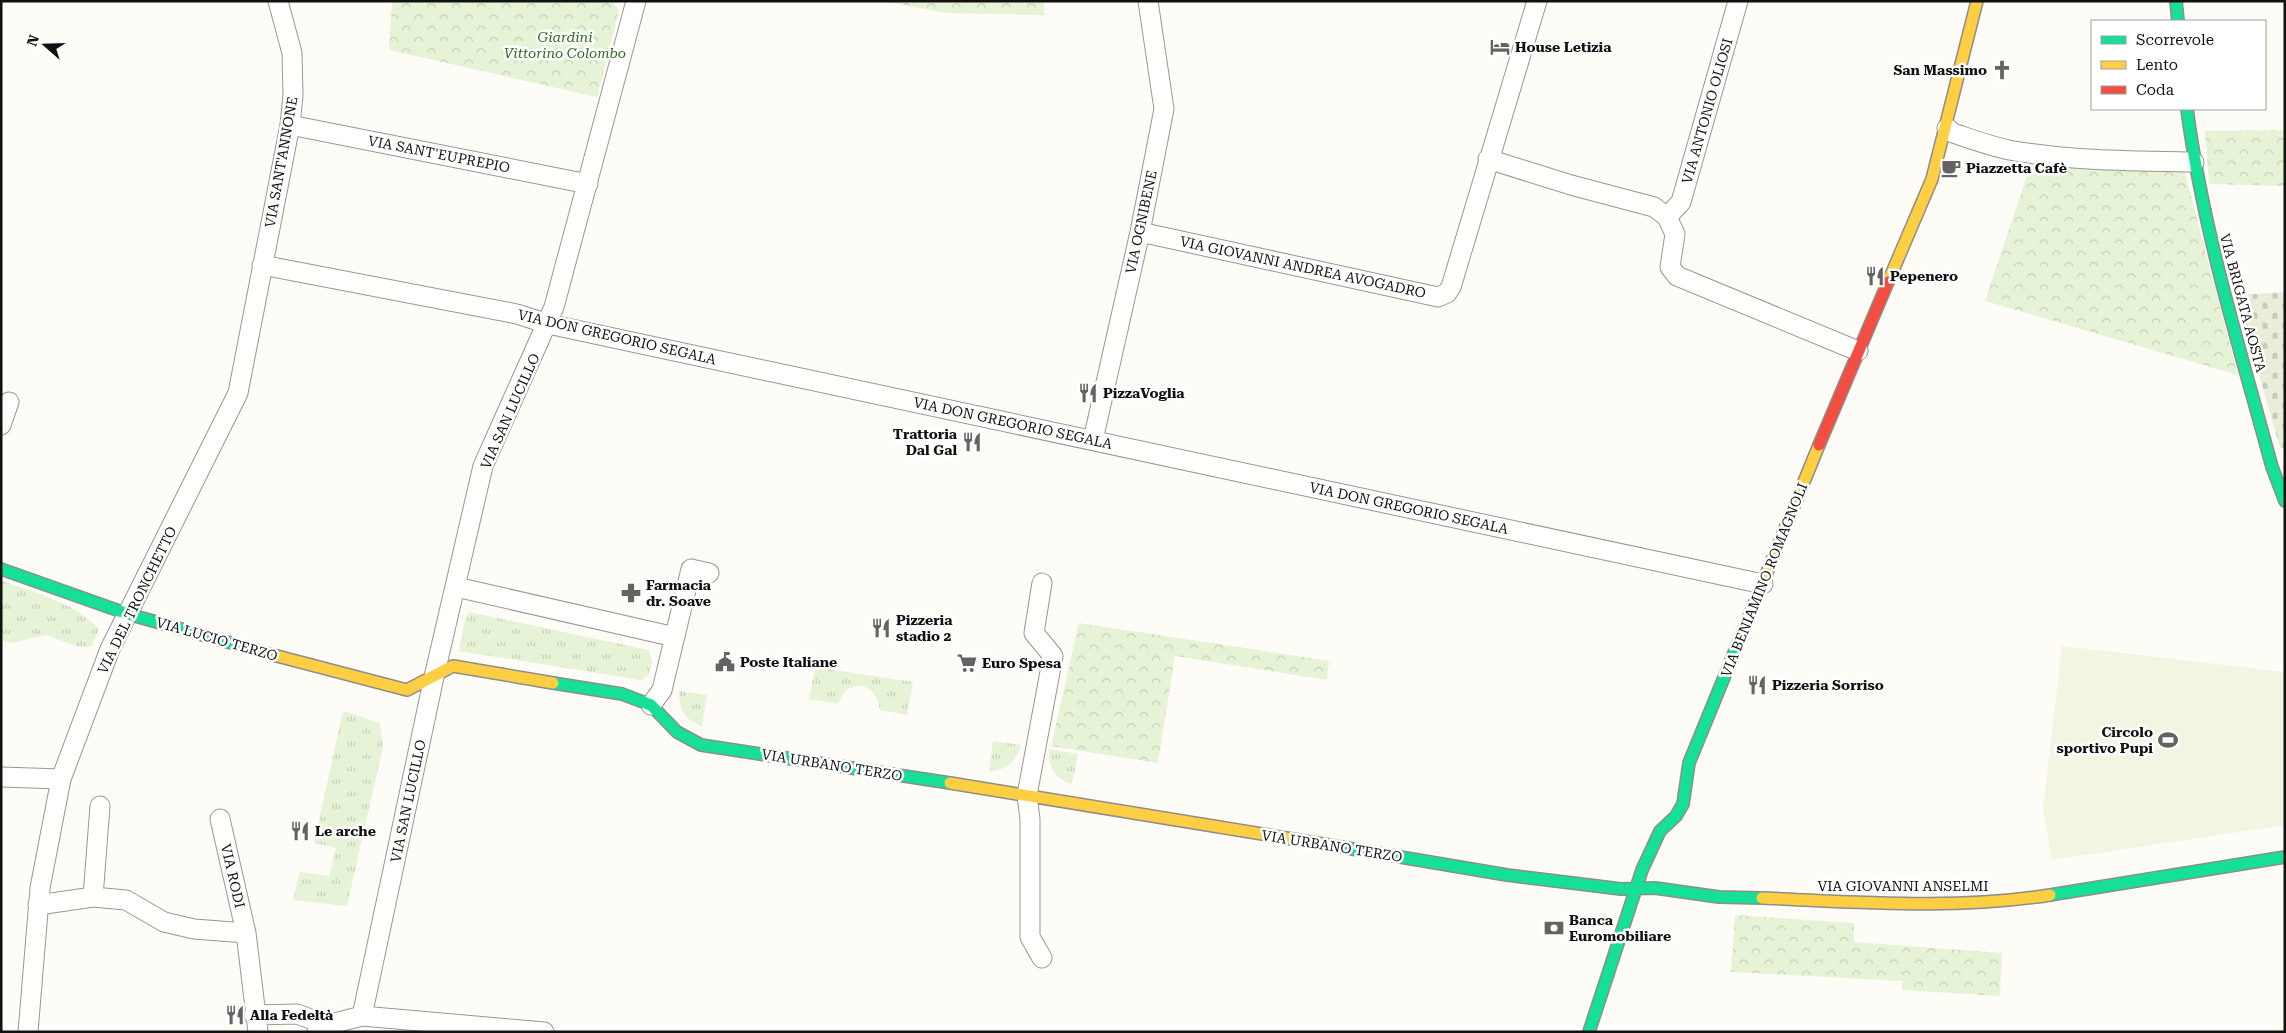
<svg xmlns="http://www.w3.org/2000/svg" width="2286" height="1033" viewBox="0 0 2286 1033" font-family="'Roboto Serif',serif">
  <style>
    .grass { fill: url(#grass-tufts) }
    .cemetery { fill: url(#cemetery-stones) }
    .park { fill: url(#park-crowns) }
    .pitch { fill: #f0f6e1 }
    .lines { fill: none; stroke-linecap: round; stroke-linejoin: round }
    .street-casing { stroke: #979795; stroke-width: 21 }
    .fast-casing { stroke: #8e8d8b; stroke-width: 14 }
    .slow-casing { stroke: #8e8d8b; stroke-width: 14 }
    .jam-casing { stroke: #8e8d8b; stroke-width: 14 }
    .street { stroke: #fffffe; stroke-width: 19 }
    .fast { stroke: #16e098; stroke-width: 11 }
    .slow { stroke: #ffcf43; stroke-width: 11 }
    .jam { stroke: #f24e42; stroke-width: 11 }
    .labels { text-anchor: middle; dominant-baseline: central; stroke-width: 5; stroke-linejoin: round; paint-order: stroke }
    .park-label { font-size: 14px; font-style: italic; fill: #2f6b1f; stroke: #fff }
    .poi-label { font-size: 14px; font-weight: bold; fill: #111; stroke: #fff; text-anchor: start }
    .street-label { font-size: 14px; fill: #111; stroke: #fff }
  </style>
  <defs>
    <pattern id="grass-tufts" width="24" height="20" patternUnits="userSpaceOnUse" patternTransform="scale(1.25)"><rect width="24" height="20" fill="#e7f3d7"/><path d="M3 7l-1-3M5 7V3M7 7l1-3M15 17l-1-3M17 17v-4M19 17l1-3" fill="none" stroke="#c5cfb8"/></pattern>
    <pattern id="cemetery-stones" width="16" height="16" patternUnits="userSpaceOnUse" patternTransform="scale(1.25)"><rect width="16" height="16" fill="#e9eedb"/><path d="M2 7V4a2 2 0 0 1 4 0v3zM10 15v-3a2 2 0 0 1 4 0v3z" fill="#c7cbbb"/></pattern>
    <pattern id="park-crowns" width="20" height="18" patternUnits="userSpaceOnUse" patternTransform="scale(1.25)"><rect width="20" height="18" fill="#e7f3d7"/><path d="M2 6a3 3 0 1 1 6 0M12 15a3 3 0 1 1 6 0" fill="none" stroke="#c5cfb8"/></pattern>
  </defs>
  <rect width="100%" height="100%" fill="#fdfcf7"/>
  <path class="grass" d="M1,581C35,592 75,603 99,629L91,647L76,646L46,635L11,643L1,640Z
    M469,612L649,650L652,663L648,676L641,680L459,651L465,619Z
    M815,667L913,682L907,715L880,710C876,681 848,676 838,704L809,699Z
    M679,691L707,695L702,726C684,720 679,709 679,691Z
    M343,711L380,723L383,747L347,906L293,900L300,872L329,876L336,848L314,843Z
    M993,741L1021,745C1017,761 1006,771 989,771Z
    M1049,749L1078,754L1072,784C1055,779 1048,767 1049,749Z"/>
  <path class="cemetery" d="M2285,292V448H2280L2236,295Z"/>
  <path class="park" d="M392,1H612L619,11L597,97L389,50Z
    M881,1H1044V15L947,13Z
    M2285,130V186L2209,184L2205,131Z
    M2032,161L2184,169L2238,375L1985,301Z
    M1079,623L1329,661L1327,680L1175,656L1158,763L1051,746Z
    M1735,915L1854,923V942L2002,953L2000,996L1902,990V981L1731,972Z"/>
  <path class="pitch" d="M2062,646L2285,672V825L2052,860L2043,809Z"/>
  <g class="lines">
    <defs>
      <path id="street" d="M290,125L588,184
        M1947,128L1953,133C1971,139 1990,146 2009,150C2069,161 2132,161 2194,162
        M1488,159L1571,185L1654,207L1667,217L1675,234L1670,267L1677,276L1858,351
        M1667,217L1681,202L1738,1
        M1140,232L1438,297L1447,293L1451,287L1537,1
        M262,265L517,314L548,324L1763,584
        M1,425L9,402
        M1093,440L1140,232L1164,109L1148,1
        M456,587L675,637
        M651,705L662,690L691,569L709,573
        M1,777L61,779
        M220,819L246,933L258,1032
        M93,897L100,806
        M38,905L93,897L126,900L164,922L194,929L246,933
        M1042,958L1030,937V819L1027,795L1053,656L1034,633L1042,583
        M254,1015L297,1014L327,1025
        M362,1016L434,677L483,466L554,307L636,1
        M28,1032L40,888L61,779L110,649L238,393L290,125L293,95L292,53L278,1
        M317,1032L327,1025L362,1016L544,1032"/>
      <path id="fast" d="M2176,1L2178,21
        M2187,109C2203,231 2240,349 2272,467L2285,501
        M1,569L128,614L277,656
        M553,683L622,694L651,705L677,732L701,745L950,783
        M1323,844L1507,875L1621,889L1655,888L1719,897L1762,898
        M2050,895L2285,857
        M1589,1032L1642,870L1660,831L1676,816L1683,804L1689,763L1741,636"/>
      <path id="slow" d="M1888,282L1932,179L1977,1
        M1741,636L1819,445
        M277,656L407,690L453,666L553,683
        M950,783L1323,844
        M1762,898C1858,902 1955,910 2050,895"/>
      <path id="jam" d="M1819,445L1888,282"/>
    </defs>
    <use href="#street" class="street-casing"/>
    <use href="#fast" class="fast-casing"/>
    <use href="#slow" class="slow-casing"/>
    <use href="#jam" class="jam-casing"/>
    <use href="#street" class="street"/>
    <use href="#fast" class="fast"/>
    <use href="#slow" class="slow"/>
    <use href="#jam" class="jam"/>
  </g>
  <defs>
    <symbol id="hotel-bare" viewBox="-9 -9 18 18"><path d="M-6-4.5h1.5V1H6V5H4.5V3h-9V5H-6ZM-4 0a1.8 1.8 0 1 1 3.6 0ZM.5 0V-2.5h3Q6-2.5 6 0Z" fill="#646362" stroke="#fff" stroke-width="2.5" paint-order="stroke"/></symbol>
    <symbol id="church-bare" viewBox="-9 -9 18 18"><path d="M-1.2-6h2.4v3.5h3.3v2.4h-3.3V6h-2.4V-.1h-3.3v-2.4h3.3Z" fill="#646362" stroke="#fff" stroke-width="2.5" paint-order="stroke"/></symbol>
    <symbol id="cafe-bare" viewBox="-9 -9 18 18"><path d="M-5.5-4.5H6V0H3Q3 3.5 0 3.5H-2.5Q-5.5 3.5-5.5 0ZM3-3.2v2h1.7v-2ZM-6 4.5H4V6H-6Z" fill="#646362" stroke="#fff" stroke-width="2.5" paint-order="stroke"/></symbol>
    <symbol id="restaurant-bare" viewBox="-9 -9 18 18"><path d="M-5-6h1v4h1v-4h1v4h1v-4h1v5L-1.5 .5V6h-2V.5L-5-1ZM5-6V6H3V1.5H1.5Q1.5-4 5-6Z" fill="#646362" stroke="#fff" stroke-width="2.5" paint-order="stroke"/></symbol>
    <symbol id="pharmacy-bare" viewBox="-9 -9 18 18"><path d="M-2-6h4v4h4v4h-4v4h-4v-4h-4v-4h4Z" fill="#646362" stroke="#fff" stroke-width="2.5" paint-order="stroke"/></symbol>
    <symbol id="civic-bare" viewBox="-9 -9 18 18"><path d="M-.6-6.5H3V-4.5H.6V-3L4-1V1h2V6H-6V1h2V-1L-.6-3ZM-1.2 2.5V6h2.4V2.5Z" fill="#646362" stroke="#fff" stroke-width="2.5" paint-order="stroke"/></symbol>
    <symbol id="supermarket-bare" viewBox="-9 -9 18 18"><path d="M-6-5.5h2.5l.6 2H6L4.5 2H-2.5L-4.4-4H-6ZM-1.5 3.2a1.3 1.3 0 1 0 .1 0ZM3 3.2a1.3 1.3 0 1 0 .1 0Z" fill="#646362" stroke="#fff" stroke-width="2.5" paint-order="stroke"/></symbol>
    <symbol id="stadium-bare" viewBox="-9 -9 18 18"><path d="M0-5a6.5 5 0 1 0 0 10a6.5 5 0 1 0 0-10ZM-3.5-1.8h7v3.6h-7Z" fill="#646362" stroke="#fff" stroke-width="2.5" paint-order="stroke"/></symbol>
    <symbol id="bank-bare" viewBox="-9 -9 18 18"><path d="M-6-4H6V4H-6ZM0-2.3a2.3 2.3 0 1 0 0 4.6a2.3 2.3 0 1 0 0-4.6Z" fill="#646362" stroke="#fff" stroke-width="2.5" paint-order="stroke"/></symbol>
  </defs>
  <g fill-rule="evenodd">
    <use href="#hotel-bare" x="1486" y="33" width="28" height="28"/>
    <use href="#church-bare" x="1988" y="56" width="28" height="28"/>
    <use href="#cafe-bare" x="1937" y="154" width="28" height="28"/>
    <use href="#restaurant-bare" x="1861" y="262" width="28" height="28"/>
    <use href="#restaurant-bare" x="1074" y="379" width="28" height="28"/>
    <use href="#restaurant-bare" x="958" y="428" width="28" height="28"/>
    <use href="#pharmacy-bare" x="617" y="579" width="28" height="28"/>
    <use href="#restaurant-bare" x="867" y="614" width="28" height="28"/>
    <use href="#civic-bare" x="711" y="648" width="28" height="28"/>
    <use href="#supermarket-bare" x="953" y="649" width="28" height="28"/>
    <use href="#restaurant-bare" x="1743" y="671" width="28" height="28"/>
    <use href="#stadium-bare" x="2154" y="726" width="28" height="28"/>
    <use href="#restaurant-bare" x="286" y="817" width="28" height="28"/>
    <use href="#bank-bare" x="1540" y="914" width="28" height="28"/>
    <use href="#restaurant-bare" x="221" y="1001" width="28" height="28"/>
  </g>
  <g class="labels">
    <g class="park-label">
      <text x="565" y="37">Giardini<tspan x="565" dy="16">Vittorino Colombo</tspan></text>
    </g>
    <g class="poi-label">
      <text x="1515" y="47">House Letizia</text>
      <text x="1987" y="70" text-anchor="end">San Massimo</text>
      <text x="1966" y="168">Piazzetta Cafè</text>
      <text x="1890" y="276">Pepenero</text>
      <text x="1103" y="393">PizzaVoglia</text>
      <text x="957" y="434" text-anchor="end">Trattoria<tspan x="957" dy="16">Dal Gal</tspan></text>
      <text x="646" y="585">Farmacia<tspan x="646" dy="16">dr. Soave</tspan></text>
      <text x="896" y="620">Pizzeria<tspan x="896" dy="16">stadio 2</tspan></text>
      <text x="740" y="662">Poste Italiane</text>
      <text x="982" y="663">Euro Spesa</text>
      <text x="1772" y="685">Pizzeria Sorriso</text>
      <text x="2153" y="732" text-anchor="end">Circolo<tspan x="2153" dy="16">sportivo Pupi</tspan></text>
      <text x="315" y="831">Le arche</text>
      <text x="1569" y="920">Banca<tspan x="1569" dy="16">Euromobiliare</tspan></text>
      <text x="250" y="1015">Alla Fedeltà</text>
    </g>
    <g class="street-label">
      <text transform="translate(1707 111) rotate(-74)">VIA ANTONIO OLIOSI</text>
      <text transform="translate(439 154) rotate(11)">VIA SANT'EUPREPIO</text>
      <text transform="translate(281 162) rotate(-80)">VIA SANT'ANNONE</text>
      <text transform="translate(1141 222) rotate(-78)">VIA OGNIBENE</text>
      <text transform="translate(1303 267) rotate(12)">VIA GIOVANNI ANDREA AVOGADRO</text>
      <text transform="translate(2243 303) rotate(75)">VIA BRIGATA AOSTA</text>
      <text transform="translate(617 337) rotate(13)">VIA DON GREGORIO SEGALA</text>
      <text transform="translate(510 411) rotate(-66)">VIA SAN LUCILLO</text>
      <text transform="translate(1013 423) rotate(12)">VIA DON GREGORIO SEGALA</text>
      <text transform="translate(1409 508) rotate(12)">VIA DON GREGORIO SEGALA</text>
      <text transform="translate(1764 580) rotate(-68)">VIA BENIAMINO ROMAGNOLI</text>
      <text transform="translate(137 600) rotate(-64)">VIA DEL TRONCHETTO</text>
      <text transform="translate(217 639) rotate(16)">VIA LUCIO TERZO</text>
      <text transform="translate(832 765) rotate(9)">VIA URBANO TERZO</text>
      <text transform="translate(408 801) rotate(-78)">VIA SAN LUCILLO</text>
      <text transform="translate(1332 846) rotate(9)">VIA URBANO TERZO</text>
      <text transform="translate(233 876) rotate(77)">VIA RODI</text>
      <text x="1903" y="886">VIA GIOVANNI ANSELMI</text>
    </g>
  </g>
  <rect width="2286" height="1033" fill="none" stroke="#111111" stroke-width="5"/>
  <rect x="2091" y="20" width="175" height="90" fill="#ffffff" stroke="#a0a0a0"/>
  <rect x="2101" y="36" width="25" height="8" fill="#16e098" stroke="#a0a0a0"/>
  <text x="2136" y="45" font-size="15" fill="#111111">Scorrevole</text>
  <rect x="2101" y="61" width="25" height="8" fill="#ffcf43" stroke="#a0a0a0"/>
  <text x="2136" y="70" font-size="15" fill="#111111">Lento</text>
  <rect x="2101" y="86" width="25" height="8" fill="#f24e42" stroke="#a0a0a0"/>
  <text x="2136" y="95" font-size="15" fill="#111111">Coda</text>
  <g transform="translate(45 45) rotate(290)" stroke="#ffffff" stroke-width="4" paint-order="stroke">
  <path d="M0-4L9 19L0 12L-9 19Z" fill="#111111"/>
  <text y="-8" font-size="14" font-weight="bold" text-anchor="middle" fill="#111111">N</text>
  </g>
</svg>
